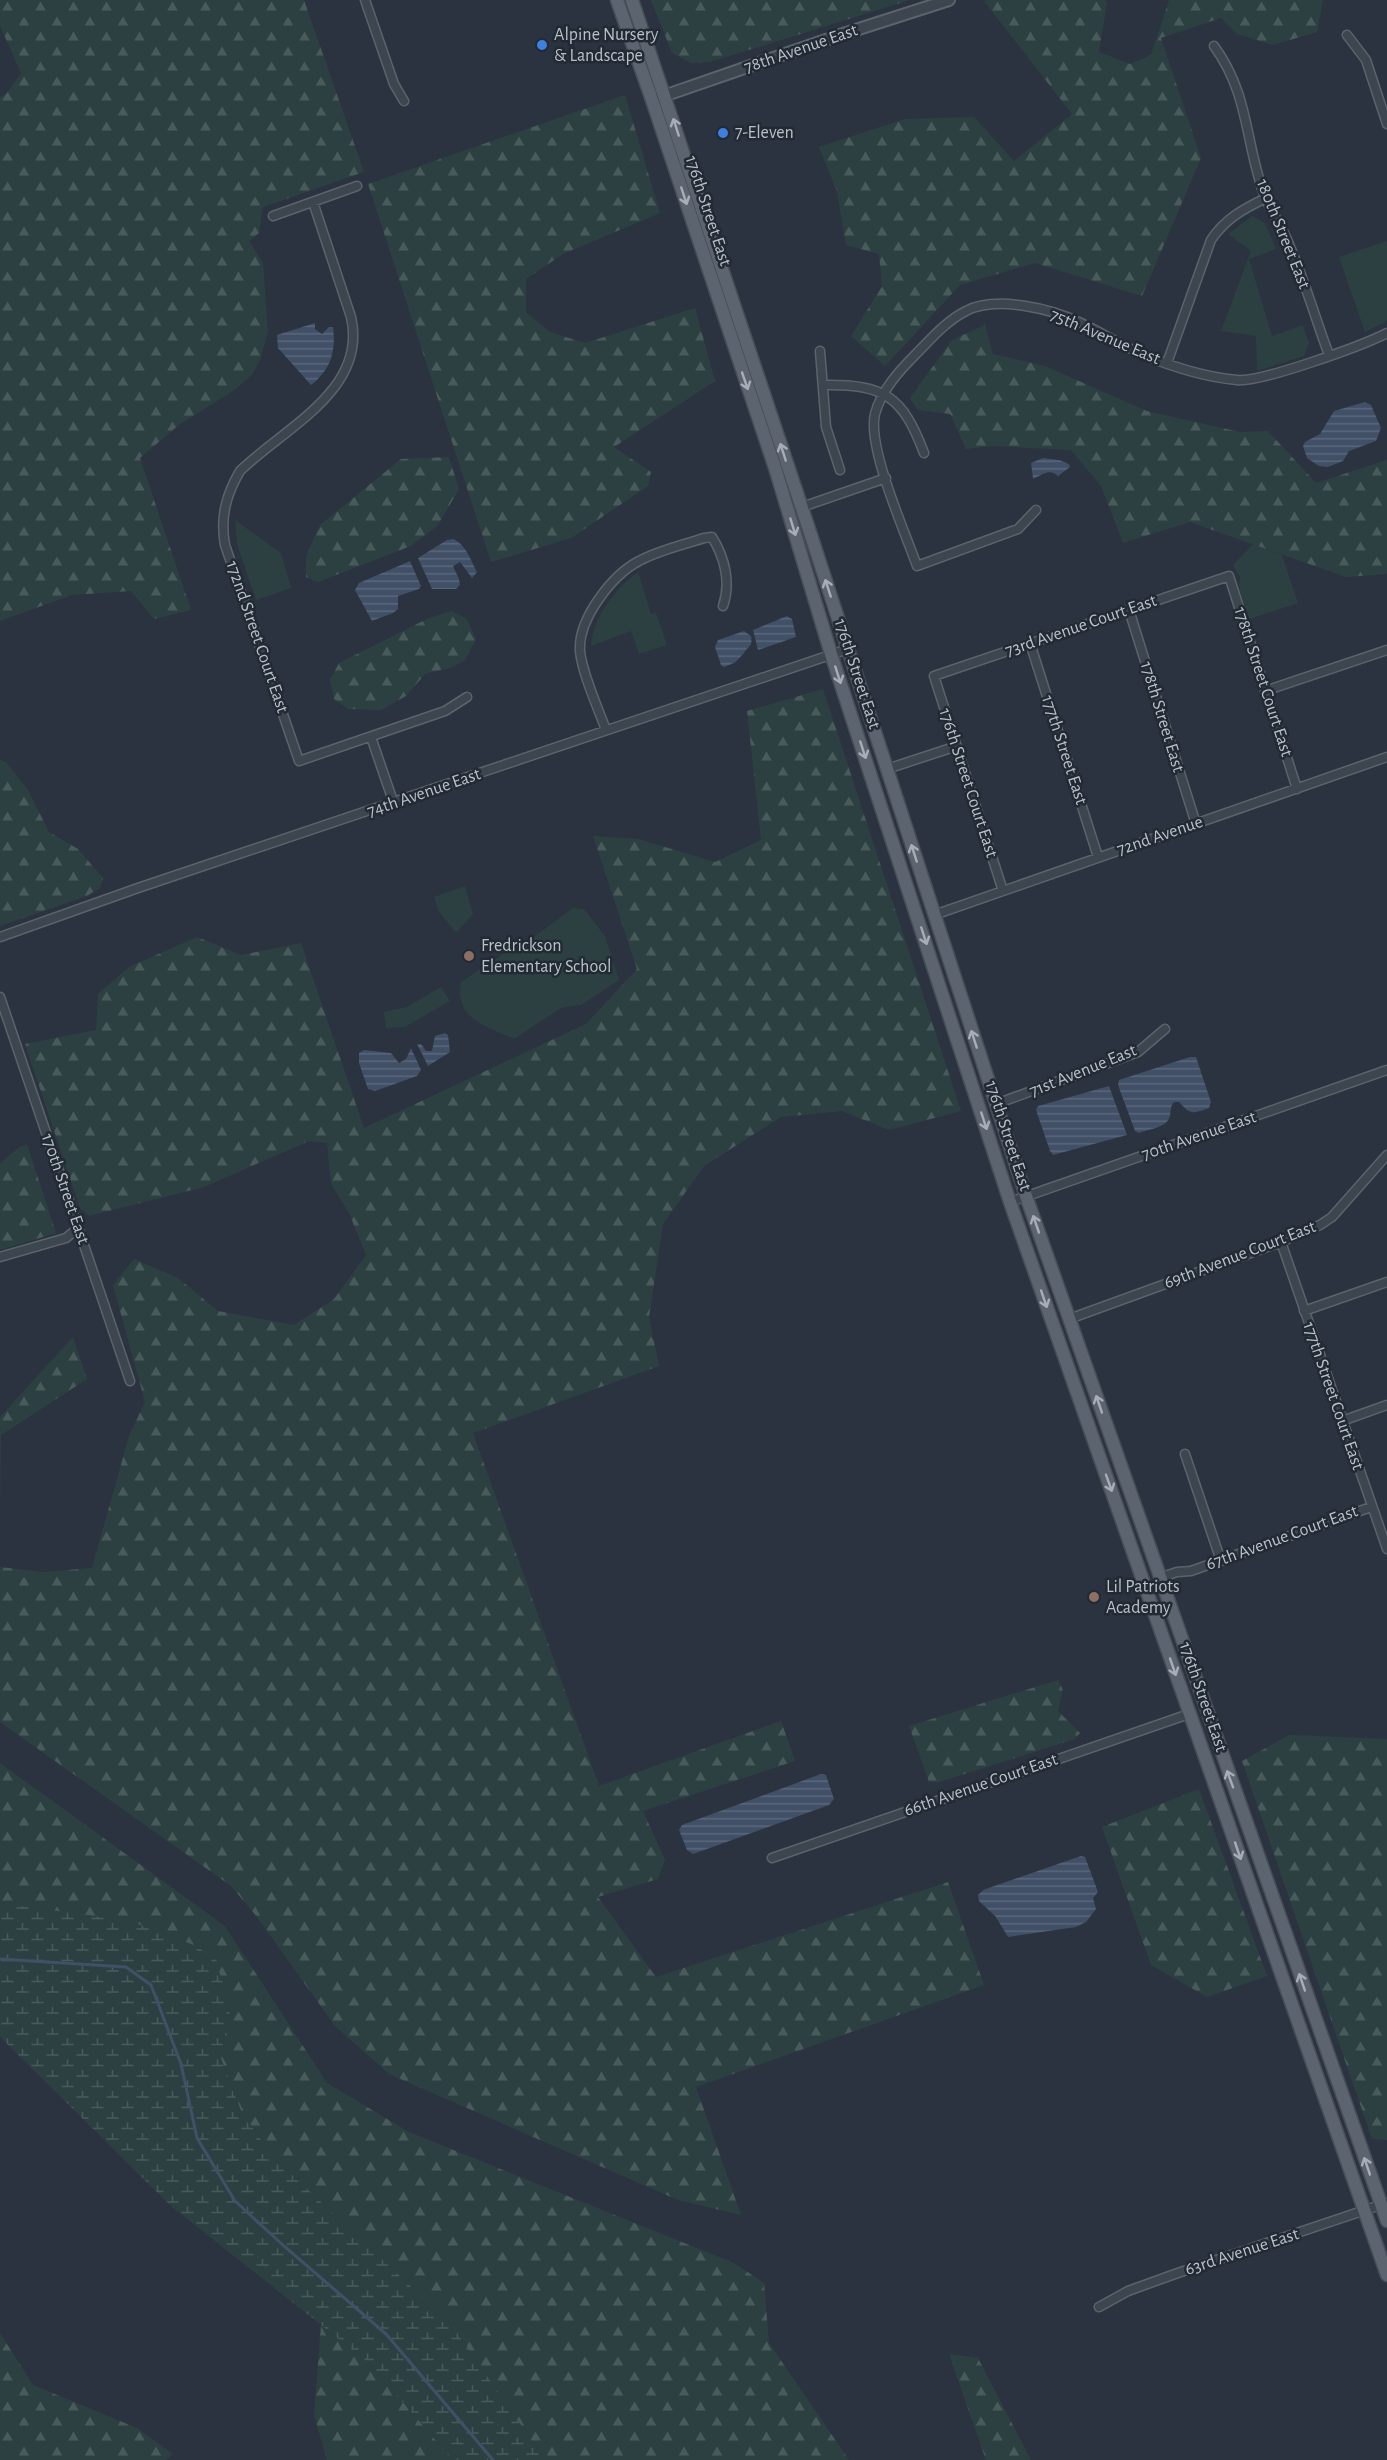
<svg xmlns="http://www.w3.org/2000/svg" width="1387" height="2460" viewBox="0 0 1387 2460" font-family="'Alegreya Sans',sans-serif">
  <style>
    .green { fill: #2d4041 }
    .forest { fill: url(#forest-firs) }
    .wetland { fill: url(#wetland-marsh) }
    .water { fill: url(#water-rules) }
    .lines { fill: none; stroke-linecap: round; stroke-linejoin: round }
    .stream { stroke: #415066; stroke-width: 3 }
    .minor-casing { stroke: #5b636c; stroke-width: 11 }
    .tertiary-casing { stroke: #5b636c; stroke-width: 14 }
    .primary-casing { stroke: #474e58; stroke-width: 15 }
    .minor { stroke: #3d454f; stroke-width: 8 }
    .tertiary { stroke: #3d454f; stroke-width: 10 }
    .primary { stroke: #5c646f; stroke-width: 12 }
    .oneway { stroke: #a7aeb7 }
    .shop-dot { fill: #3f7fe0; stroke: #222a34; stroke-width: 2 }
    .education-dot { fill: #8d6e63; stroke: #222a34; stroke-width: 2 }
    .labels { text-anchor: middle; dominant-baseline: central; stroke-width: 5; stroke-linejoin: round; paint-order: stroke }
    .poi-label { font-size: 18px; fill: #bac0c9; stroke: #222a34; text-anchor: start }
    .street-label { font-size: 18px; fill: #bac0c9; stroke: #222a34 }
  </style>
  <defs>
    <pattern id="forest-firs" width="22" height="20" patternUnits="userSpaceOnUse" patternTransform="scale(1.5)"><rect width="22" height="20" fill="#2d4041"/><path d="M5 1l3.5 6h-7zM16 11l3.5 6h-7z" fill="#495a5b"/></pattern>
    <pattern id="wetland-marsh" width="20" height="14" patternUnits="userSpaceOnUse" patternTransform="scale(1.5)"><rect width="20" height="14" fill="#2d4041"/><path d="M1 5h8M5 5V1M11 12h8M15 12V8" fill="none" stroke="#495a5b"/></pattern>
    <pattern id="water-rules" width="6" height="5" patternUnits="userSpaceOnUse" patternTransform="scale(1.5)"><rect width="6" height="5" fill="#415066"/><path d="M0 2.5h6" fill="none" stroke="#5a677b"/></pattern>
  </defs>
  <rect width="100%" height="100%" fill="#2a333f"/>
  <path class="green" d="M1252,216L1265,223L1276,249L1249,259L1272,336L1303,325L1309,344L1304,356L1257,371L1256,336L1221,331L1251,251L1228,234Z
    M1387,241V321L1365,332L1339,257Z
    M235,520L281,553L291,588L256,600L237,544Z
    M1253,544L1282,555L1298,603L1249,619L1239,588L1240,577L1233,565Z
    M638,572L651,614L656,613L667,645L639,654L631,631L591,646C593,616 615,589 638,572Z
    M465,886L473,914L456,933L438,910L434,897Z
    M573,908L584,909L605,936L619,980L581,1005L561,1008L514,1039C487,1026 454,1020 461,982L508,951L511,953L515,951Z
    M441,987L450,1001L405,1027L386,1028L384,1012L407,1007Z"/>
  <path class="forest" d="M0,0H304L364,172L263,207L259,233L249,241L263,263L268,332L260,360L252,375L233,391L180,424L140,458L191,610L154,619L131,591L72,595L0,621V97L6,94L21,73L0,26Z
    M651,0H910L710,62L691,63L672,53Z
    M988,0H1104L1107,2L1099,52L1130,64L1151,55L1169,0H1323L1317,32L1273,45L1237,34L1221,18L1161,38L1201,158L1142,296L1035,263L960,285L885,366L851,336L882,286L879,254L846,245L837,191L819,147L905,119L974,117L1014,161L1072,114L984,1Z
    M625,95L660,213L563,254L526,279V312L550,332L585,343L695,308L715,381L614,447L651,472L648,486L571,538L491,562L368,184Z
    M985,325L993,354L1045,366L1147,411L1240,432L1268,431L1316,483L1387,460V574L1346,577L1190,522L1123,543L1101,486L1071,450L993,446L966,449L950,414L918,410L910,398L952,340Z
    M449,457L459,489L438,525L411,546L318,582L306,577V556L320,525L401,459Z
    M451,611L466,618L476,639L465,660L453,667L425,674L406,696L381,710L348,709L334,699L330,680L339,663L427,619Z
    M823,689L961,1111L889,1130L842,1111L781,1117L704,1166L663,1224L649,1317L659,1366L473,1433L599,1786L781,1721L795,1761L643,1811L665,1860L658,1879L598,1897L656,1977L948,1882L984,1985L696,2087L741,2215L678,2200L389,2074L335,2026L257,1917L231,1886L0,1722V1567L43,1572L92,1568L129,1436L145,1402L113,1285L134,1259L178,1278L218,1311L294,1325L334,1299L366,1255L349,1213L331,1184L327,1143L309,1141L204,1187L89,1216L80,1208L25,1044L96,1030L98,994L129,967L197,937L241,955L301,943L364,1128L586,1024L637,969L593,836L638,839L715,862L761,840L747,711Z
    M0,760L6,762L28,790L49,832L78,849L103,878L100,888L87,896L0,926Z
    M27,1144L56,1233L0,1250V1163L18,1148Z
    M73,1337L87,1379L1,1435L0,1507V1417Z
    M1058,1680L1063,1690L1058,1711L1080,1733L1075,1739L939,1782H929L909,1726Z
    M1289,1735L1387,1739V2140L1372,2139L1242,1761Z
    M0,1763L225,1926L327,2083L409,2132L734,2263L764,2283L769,2343L849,2460H545L451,2324L273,2157L241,2111L220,2056L230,2012L54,1912L0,1903Z
    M1199,1789L1267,1976L1207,1997L1151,1965L1102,1827Z
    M321,2325L369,2363L453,2460H327L314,2415Z
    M0,2333L33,2385L137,2428L173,2454L166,2460H0Z
    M949,2354L978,2358L1031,2460H986Z"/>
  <path class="wetland" d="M0,1903L130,1921L194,1945L216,1959L230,2012L220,2056L241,2111L273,2157L451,2324L545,2460H453L369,2363L171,2206L0,2037Z"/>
  <path class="water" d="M315,323V329L322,334L329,327H333C336,352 331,369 311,385L278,348L277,335Z
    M1365,402L1371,405L1381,428L1376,441L1349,451L1343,461L1328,467L1319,466L1307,458L1303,446L1305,442L1320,434L1334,411Z
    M1043,458L1059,460L1069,464L1070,467L1058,476C1048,468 1043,475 1033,479L1031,463Z
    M453,539C466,544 471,561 477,572L472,578L460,562L453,566L459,579L460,585L456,589H432L418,558L447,540Z
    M410,561L421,586L419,589L398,596V609L393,613L372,621L355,590L359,583Z
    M787,616L792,619L796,637L758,650L753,630Z
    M744,631L751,636C753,647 749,645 744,653C735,663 737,662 724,667L721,665L715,647L718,640Z
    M445,1033L448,1035L450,1052L428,1066L417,1044H421L426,1051H432L435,1036Z
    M411,1048L421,1070L417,1076L375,1091L368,1089L359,1063V1053L364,1050L391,1053L399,1063L406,1059Z
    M1190,1057H1196L1211,1102L1209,1108C1192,1114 1191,1115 1179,1102H1174C1170,1107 1171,1110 1170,1116C1167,1128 1149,1129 1139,1133L1135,1131L1118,1085L1119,1080Z
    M1109,1086L1127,1135L1053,1155L1050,1151L1036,1110L1038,1106Z
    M821,1774L826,1775L834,1799L829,1805L693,1854L687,1850L679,1830L682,1825Z
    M1081,1856L1085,1857L1098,1892L1093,1898L1096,1909L1086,1922L1076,1927L1008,1937L996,1917L979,1901L978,1895L983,1890Z"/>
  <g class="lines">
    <path class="stream" d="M0,1959L126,1967L151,1985L181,2064L197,2138L235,2201L284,2246L386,2334L493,2460"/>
    <defs>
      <path id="minor" d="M365,0L394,84L404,101
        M1347,35L1366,60L1387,124
        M1214,46C1250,95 1245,145 1265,197C1272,213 1282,227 1288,242C1304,278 1315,318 1329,355
        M313,202L351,317C368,390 284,428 240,471C226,495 220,517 225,545L299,761L445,711L467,697
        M273,216L357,186
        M820,351L826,427L840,470
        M1167,363L1211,240C1225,219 1243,209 1266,198
        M824,385C885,384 903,397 924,453
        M802,507L886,478
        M1036,510L1018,529L917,566C905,532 867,447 875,414C881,391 899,371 915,355C931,339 946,321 966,311C996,295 1052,309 1081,323C1100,332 1118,343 1137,352C1167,365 1204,377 1237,380C1260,383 1364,345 1387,333
        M1129,610L1196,824
        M1030,643L1098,857
        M1265,691L1387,650
        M606,730C598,708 582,673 580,651C578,619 612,575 639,561C659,550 683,545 704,538L712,537C725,558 731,583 723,606
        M371,737L394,804
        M887,769L957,746
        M1003,891L934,676L1229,576L1297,789
        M934,915L1387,757
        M0,937L138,888L848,649
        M0,997L130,1381
        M996,1104L1138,1052L1165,1029
        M1010,1202L1387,1070
        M1281,1242L1387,1549
        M0,1257L66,1238L78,1228
        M1304,1311L1387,1282
        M1069,1319L1281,1242L1320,1225L1332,1217L1387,1155
        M1342,1421L1387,1405
        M1185,1454L1221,1561
        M1159,1578L1177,1572L1191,1571L1371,1507
        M772,1858L1189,1714
        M1099,2307L1128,2291L1175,2274L1386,2203"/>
      <path id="tertiary" d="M652,100L840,35L949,0"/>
      <path id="primary" d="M617,0L652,100L776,471L831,654L1010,1202L1387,2275
        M632,0L806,520L1026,1196L1387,2221"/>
    </defs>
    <use href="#minor" class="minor-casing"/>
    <use href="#tertiary" class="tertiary-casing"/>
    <use href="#primary" class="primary-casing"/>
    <use href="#minor" class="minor"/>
    <use href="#tertiary" class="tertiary"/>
    <use href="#primary" class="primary"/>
  </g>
  <defs><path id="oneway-shaft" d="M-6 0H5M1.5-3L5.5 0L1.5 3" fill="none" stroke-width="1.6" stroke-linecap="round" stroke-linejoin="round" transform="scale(1.5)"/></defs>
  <g class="oneway">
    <use href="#oneway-shaft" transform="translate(676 127) rotate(-108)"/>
    <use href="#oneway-shaft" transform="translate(684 196) rotate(72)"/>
    <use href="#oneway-shaft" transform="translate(745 381) rotate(71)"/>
    <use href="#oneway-shaft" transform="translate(783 452) rotate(-108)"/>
    <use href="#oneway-shaft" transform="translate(793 527) rotate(73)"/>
    <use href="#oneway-shaft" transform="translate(828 588) rotate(-108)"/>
    <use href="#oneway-shaft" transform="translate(838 675) rotate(72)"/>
    <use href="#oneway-shaft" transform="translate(863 750) rotate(72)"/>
    <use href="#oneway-shaft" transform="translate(914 853) rotate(-108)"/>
    <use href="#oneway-shaft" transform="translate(924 936) rotate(72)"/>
    <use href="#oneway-shaft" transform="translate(974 1039) rotate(-108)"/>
    <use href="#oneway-shaft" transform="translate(984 1121) rotate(72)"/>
    <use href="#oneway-shaft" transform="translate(1036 1224) rotate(-109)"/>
    <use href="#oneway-shaft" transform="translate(1044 1299) rotate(71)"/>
    <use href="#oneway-shaft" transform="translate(1099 1404) rotate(-109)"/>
    <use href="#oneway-shaft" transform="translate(1109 1483) rotate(70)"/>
    <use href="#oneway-shaft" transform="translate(1173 1667) rotate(71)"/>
    <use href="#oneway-shaft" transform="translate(1230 1779) rotate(-110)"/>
    <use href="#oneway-shaft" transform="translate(1238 1851) rotate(71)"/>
    <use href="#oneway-shaft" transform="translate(1302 1982) rotate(-109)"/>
    <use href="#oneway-shaft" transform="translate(1367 2166) rotate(-109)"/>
  </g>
  <g class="shop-dot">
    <circle cx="542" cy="45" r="6"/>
    <circle cx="723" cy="133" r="6"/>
  </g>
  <g class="education-dot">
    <circle cx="469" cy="956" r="6"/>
    <circle cx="1094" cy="1597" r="6"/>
  </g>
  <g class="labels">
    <g class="poi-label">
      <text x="554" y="35">Alpine Nursery<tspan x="554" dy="21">&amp; Landscape</tspan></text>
      <text x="735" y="133">7-Eleven</text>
      <text x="481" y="946">Fredrickson<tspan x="481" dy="21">Elementary School</tspan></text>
      <text x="1106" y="1587">Lil Patriots<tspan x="1106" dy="21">Academy</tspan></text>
    </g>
    <g class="street-label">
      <text transform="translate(801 49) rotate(-19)">78th Avenue East</text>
      <text transform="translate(708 211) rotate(72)">176th Street East</text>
      <text transform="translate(1283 234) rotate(68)">180th Street East</text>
      <text transform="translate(1105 337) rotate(23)">75th Avenue East</text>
      <text transform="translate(1081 626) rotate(-19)">73rd Avenue Court East</text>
      <text transform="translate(257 637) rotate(71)">172nd Street Court East</text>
      <text transform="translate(857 674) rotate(72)">176th Street East</text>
      <text transform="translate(1263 682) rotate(72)">178th Street Court East</text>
      <text transform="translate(1162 717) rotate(73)">178th Street East</text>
      <text transform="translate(1064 750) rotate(72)">177th Street East</text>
      <text transform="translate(968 783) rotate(72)">176th Street Court East</text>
      <text transform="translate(424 793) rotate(-19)">74th Avenue East</text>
      <text transform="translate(1160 836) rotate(-19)">72nd Avenue</text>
      <text transform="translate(1083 1071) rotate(-22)">71st Avenue East</text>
      <text transform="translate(1008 1136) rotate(72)">176th Street East</text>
      <text transform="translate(1199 1136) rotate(-19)">70th Avenue East</text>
      <text transform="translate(65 1189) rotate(71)">170th Street East</text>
      <text transform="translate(1240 1255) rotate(-21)">69th Avenue Court East</text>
      <text transform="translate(1333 1396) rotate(71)">177th Street Court East</text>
      <text transform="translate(1282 1538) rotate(-20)">67th Avenue Court East</text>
      <text transform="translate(1203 1697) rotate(71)">176th Street East</text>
      <text transform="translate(981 1785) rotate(-19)">66th Avenue Court East</text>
      <text transform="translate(1242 2252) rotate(-18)">63rd Avenue East</text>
    </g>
  </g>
</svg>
